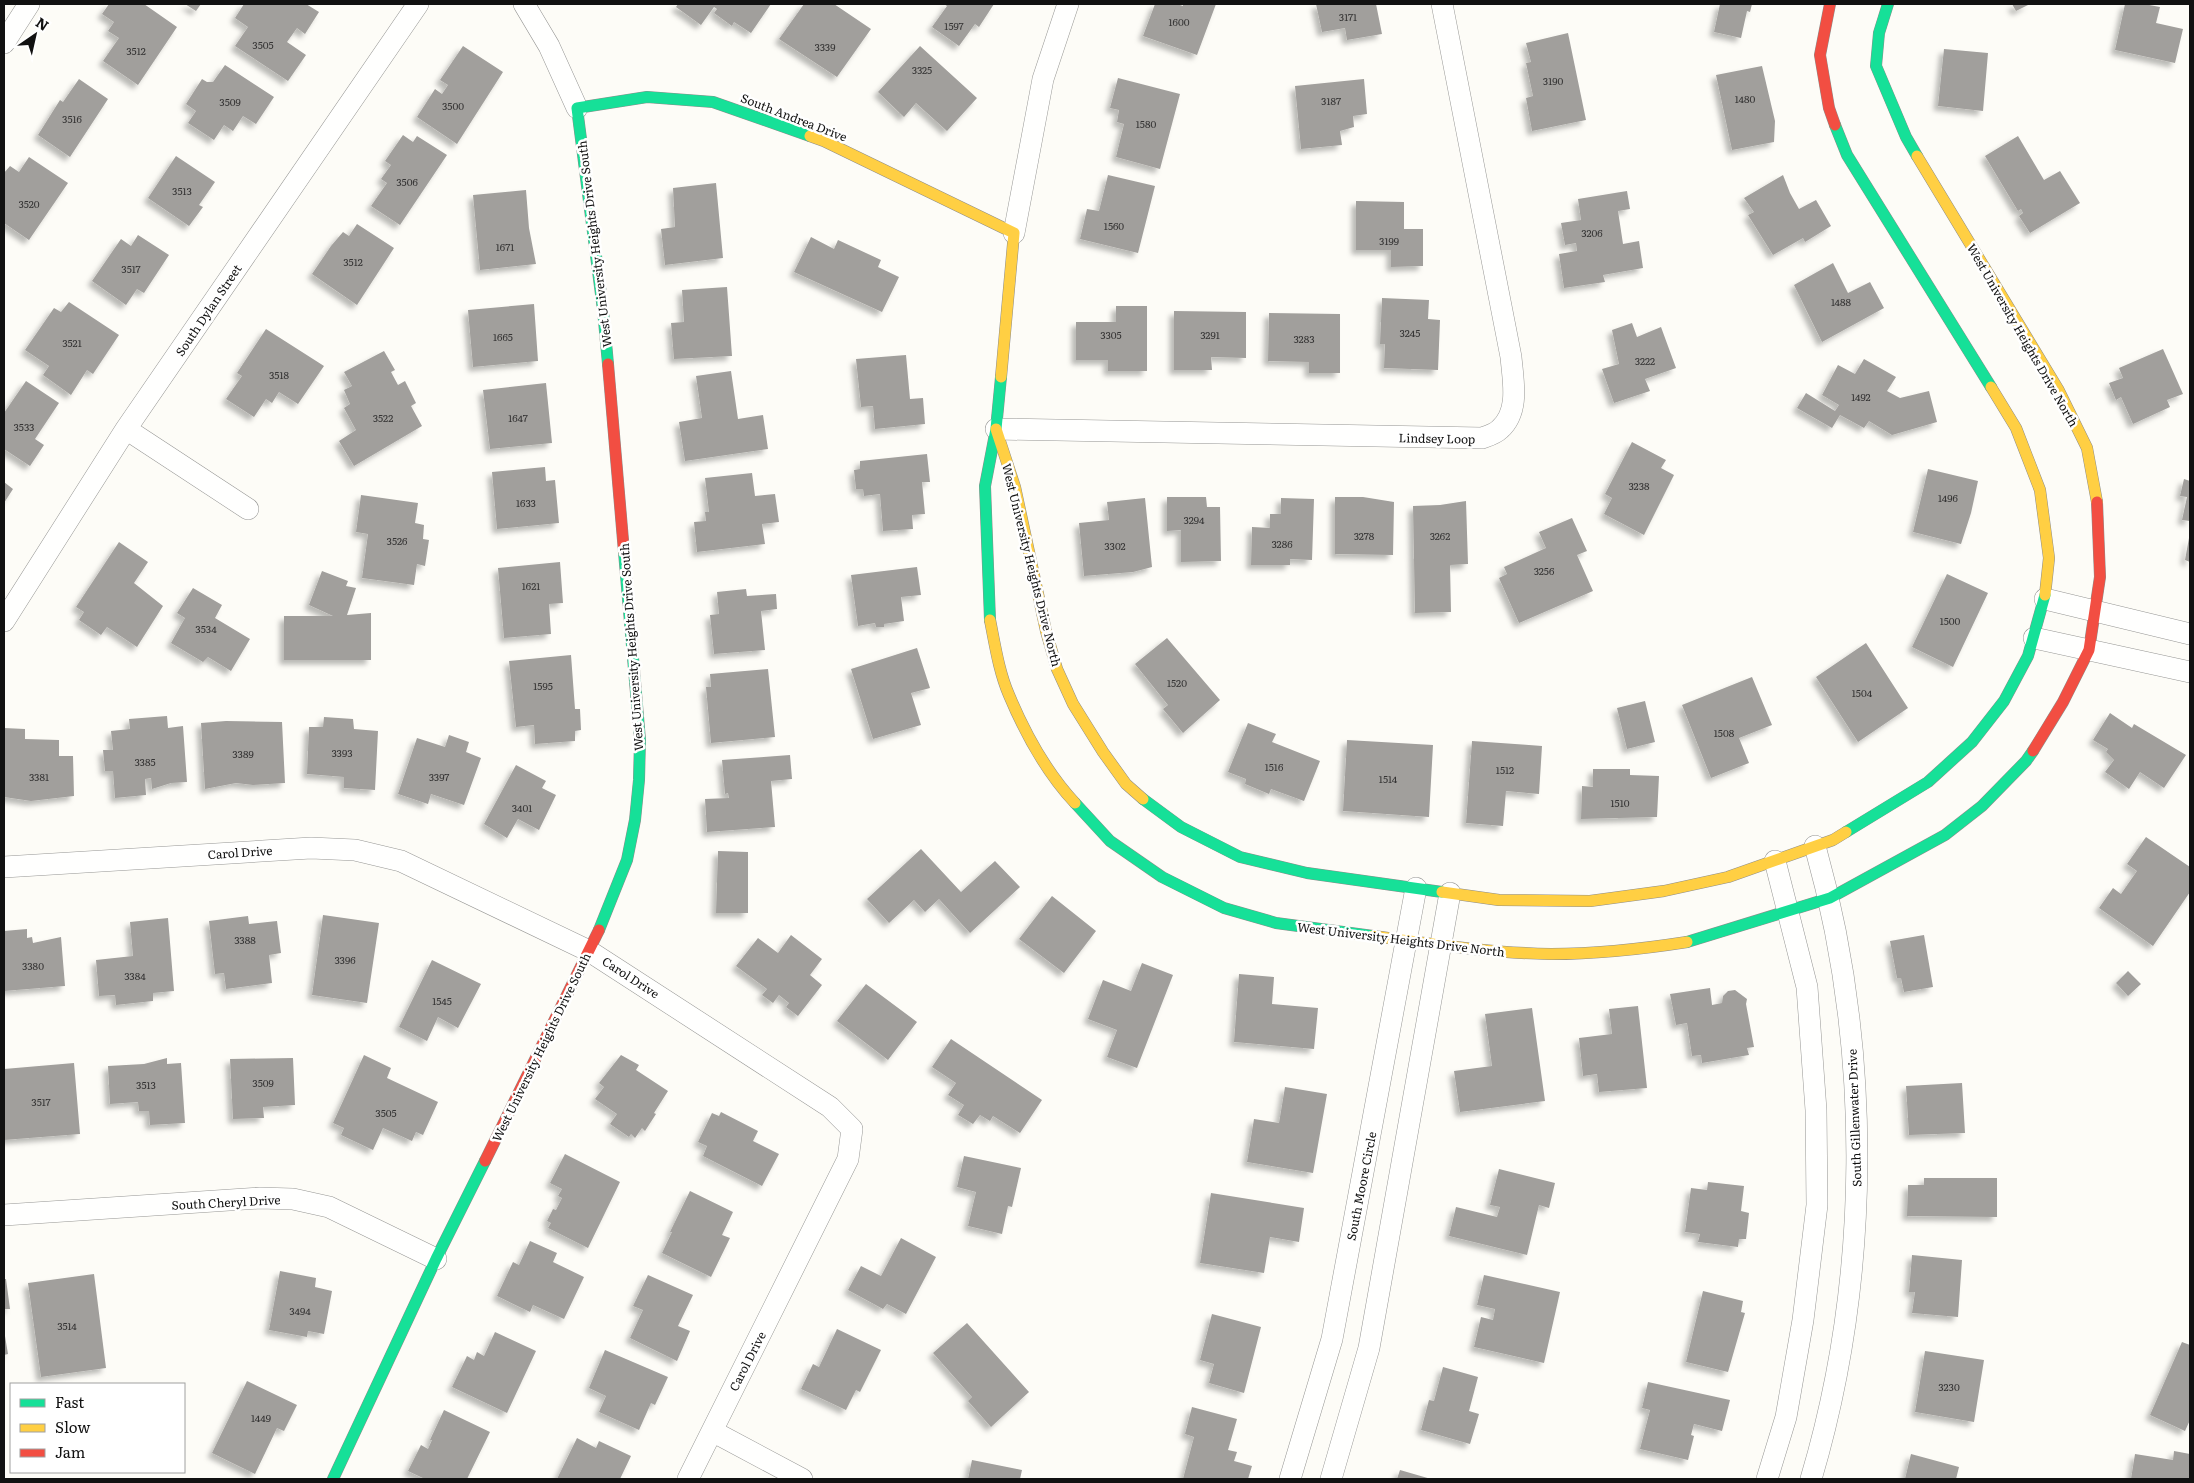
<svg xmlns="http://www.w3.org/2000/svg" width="2194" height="1483" viewBox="0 0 2194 1483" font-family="Literata,serif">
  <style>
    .building { fill: #a19f9c; filter: url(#shadow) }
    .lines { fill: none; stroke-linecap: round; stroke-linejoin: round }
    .street-casing { stroke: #979795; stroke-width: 22 }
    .fast-casing { stroke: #8e8d8b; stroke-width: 12 }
    .slow-casing { stroke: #8e8d8b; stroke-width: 12 }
    .jam-casing { stroke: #8e8d8b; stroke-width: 12 }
    .street { stroke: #fffffe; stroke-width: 21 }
    .fast { stroke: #16e098; stroke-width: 11 }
    .slow { stroke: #ffcf43; stroke-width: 11 }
    .jam { stroke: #f24e42; stroke-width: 11 }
    .labels { text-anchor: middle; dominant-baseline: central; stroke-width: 5; stroke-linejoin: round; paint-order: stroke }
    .number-label { font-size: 10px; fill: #353434 }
    .street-label { font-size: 12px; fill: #111; stroke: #fff }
  </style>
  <defs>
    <filter id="shadow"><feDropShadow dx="-4.5" dy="4.5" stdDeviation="2.5" flood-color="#0004"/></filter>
  </defs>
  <rect width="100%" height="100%" fill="#fdfcf7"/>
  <path class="building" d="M109,4H144L177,27L138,85L103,61L119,38L108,31L114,22L102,14Z
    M185,4H201L196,11Z
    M244,4H306L319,12L305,34L297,28L287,42L306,55L288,81L235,46L248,27L235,18Z
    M678,4H771L751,33L734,22L732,26L714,13L717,9L714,7L701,25L676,7Z
    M804,4H834L871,29L837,77L779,39Z
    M944,4H994L979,27L975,24L959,46L932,27L947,6Z
    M1155,4H1177L1183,6V4H1216L1197,55L1143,36Z
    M1316,4H1376L1382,34L1347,40L1345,28L1322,32Z
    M1720,4H1752L1750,12L1747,11L1741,38L1714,32Z
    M2012,4H2030L2016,11Z
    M2125,4H2144L2160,7L2156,23L2183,29L2175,63L2115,50Z
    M1568,33L1586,120L1532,131L1526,98L1533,96L1526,63L1531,62L1526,43Z
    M463,46L503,72L457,144L417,117L435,89L442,94L448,85L440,80Z
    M920,46L977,98L947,131L916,103L904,117L878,92Z
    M1944,49L1988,53L1983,111L1938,106Z
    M225,65L274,97L256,124L243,116L233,131L224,125L214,140L188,123L196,111L186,104L202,79L207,82H213Z
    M1762,66L1775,121L1774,142L1732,150L1716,75Z
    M1118,78L1180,94L1160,169L1116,157L1124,124L1117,122L1119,110L1110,108Z
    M79,79L108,99L70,157L38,135L60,100L63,102Z
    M1364,79L1367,114L1353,116L1354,127L1340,131L1342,145L1301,149L1295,86Z
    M403,135L413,142L417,136L447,155L400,225L371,206L387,183L381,179L391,165L385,161Z
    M2018,136L2044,180L2060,171L2080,203L2030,233L2019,216L2023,213L2021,209L2018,211L1985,156Z
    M176,156L215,182L199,205L203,207L189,226L148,198Z
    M29,157L68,183L29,240L4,223V173L10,166L19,172Z
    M1108,175L1155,186L1138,253L1080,239L1087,209L1099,211Z
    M1783,175L1790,193L1799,209L1816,200L1831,226L1805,242L1803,238L1773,255L1748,215L1754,212L1744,198Z
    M716,183L723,258L665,265L661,229L675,227L673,188Z
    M526,190L529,228L536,264L480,270L473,195Z
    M1627,191L1630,209L1618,211L1623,244L1639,241L1643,268L1603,275L1605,282L1564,288L1559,254L1577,251L1576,243L1565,245L1561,223L1581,220L1578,199Z
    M1356,201L1404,202V229H1423V266L1391,267V250H1356Z
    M357,224L394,248L357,305L312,274L331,246L343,232L349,236Z
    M138,235L169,255L144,293L137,289L126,305L92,281L121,239L131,246Z
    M811,237L834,249L838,240L881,260L878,267L899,277L882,312L794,272Z
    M1833,263L1848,293L1870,282L1884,308L1822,342L1794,285Z
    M727,287L732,356L674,359L671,323L684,322L682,290Z
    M1382,298L1429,300L1428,319L1440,320L1438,370L1384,368L1385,344H1380Z
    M69,302L119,335L93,374L87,370L71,395L43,375L49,366L25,350L54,308L61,312Z
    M534,304L538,361L473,367L468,310Z
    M1116,306H1147V371H1108V360H1076V322H1116Z
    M1174,311L1246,312V358L1211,357L1212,370H1174Z
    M1269,313L1340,314V373H1309V362L1268,361Z
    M1632,323L1637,337L1661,327L1676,368L1645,379L1650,391L1614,403L1602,369L1619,364L1612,330Z
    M266,329L324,366L298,404L279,392L272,403L266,399L254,417L226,399L242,376L237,373Z
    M2163,349L2183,394L2167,400L2170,407L2133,424L2121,397L2116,400L2109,383L2123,378L2119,368Z
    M384,351L395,370L391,372L398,385L405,381L416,403L411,406L422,426L354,466L339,441L356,430L344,408L350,404L344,390L352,386L344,372Z
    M906,355L910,399L923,398L925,424L875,429L873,406L861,407L856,359Z
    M1864,359L1896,377L1887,391L1900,398L1929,391L1937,422L1892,435L1869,421L1864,428L1840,415L1832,428L1797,408L1806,393L1835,411L1839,405L1822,395L1838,365L1855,374Z
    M731,371L738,419L763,415L768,449L685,461L679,422L702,418L696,376Z
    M26,381L59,403L35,439L44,445L30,466L4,449V413Z
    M546,383L552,443L490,449L483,390Z
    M1632,442L1666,460L1661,468L1674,475L1644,535L1604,514L1612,498L1605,494Z
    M927,454L930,482H922L925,514L912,515L913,529L883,531L880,494L864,496L863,489H856L854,470L860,469V461Z
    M545,467L546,481L555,480L559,523L497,529L492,472Z
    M1928,469L1978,481L1971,513L1961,544L1913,532Z
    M752,473L755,496L775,494L779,522L762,524L765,544L697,552L694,522L706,521L705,512H709L705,478Z
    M2184,479L2190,481V521L2182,520L2187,497L2180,496Z
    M4,482L13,489L4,503Z
    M361,495L418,503L415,523L424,525L423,539L429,540L425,566L417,564L414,585L362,578L368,534L356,532Z
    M1167,497H1206L1207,507H1220L1221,561L1181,562V530L1167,531Z
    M1335,497H1363L1394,502L1393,555L1335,554Z
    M1145,498L1152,567L1133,572L1084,576L1079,523L1109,520L1107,502Z
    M1281,498L1314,499L1312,560L1290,559V565H1251L1252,527L1270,528V514H1281Z
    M1466,501L1468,564L1450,565L1451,612L1415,613L1413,506L1440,505Z
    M1572,518L1587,551L1577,555L1593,591L1519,623L1499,578L1507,574L1504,567L1546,548L1539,532Z
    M2189,538H2190V562L2185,560Z
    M119,542L148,562L134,583L163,606L137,647L107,627L101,635L79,620L84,612L76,607Z
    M560,562L563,603L549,604L551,634L504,638L498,568Z
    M917,567L921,595L901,597L904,621L884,624V627H876L875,623L858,626L851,575Z
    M322,571L348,581L346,586L356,588L347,615L371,613V660H284V616H333L309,605Z
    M1947,574L1988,593L1953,667L1912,647Z
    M193,588L222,605L215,618L250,639L231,671L208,657L203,662L171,643L185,618L177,613Z
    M746,589L747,596L776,594L777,609L761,611L765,650L714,654L710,615L719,614L717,592Z
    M1167,638L1220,700L1183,733L1163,709L1168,705L1135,664Z
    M1866,643L1908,708L1858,742L1816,677Z
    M917,648L930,688L911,693L921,725L873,739L851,669Z
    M571,655L575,709H580L581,730L575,731V741L535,744L534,725L516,727L509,661Z
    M768,669L775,737L711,743L706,687H711L710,674Z
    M1752,677L1772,725L1739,738L1749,763L1711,778L1682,705Z
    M1645,701L1655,742L1627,749L1617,708Z
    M2110,713L2132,728L2134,724L2186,755L2164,788L2140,772L2129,789L2105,772L2114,760L2106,752L2108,749L2093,740Z
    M167,716L168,728L183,726L187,782L171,783L152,789L151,778L145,779L146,795L115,798L113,771H105L103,750H113L111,731L130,729L129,719Z
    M324,717L353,719L354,729L378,731L375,790L344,788V777L307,774L309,727H323Z
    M226,721L282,722L285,783L253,785L236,783L205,789L201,723Z
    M1248,723L1276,734L1272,742L1320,761L1304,801L1271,789L1269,794L1245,784L1246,779L1228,772Z
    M4,728L25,729V739L59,740V756H73L74,796L31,801L4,797Z
    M449,735L469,742L466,752L481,758L464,805L431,794L428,804L398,794L417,738L445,747Z
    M1347,740L1433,745L1429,817L1343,811Z
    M1472,741L1542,746L1539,794L1506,791L1503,826L1466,823Z
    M790,755L792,779L771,781L775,827L707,832L705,799L729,798L728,793L725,794L722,760Z
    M516,765L546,781L542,788L556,795L539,830L518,819L507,838L484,824Z
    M1593,769H1630V775L1659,776L1657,817L1581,819L1582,786L1593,787Z
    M2146,837L2190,867V892L2153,946L2099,908L2113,888L2121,894L2137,871L2127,864Z
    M921,849L961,892L995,861L1020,887L970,933L939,899L925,912L914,900L889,923L867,899Z
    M718,851L748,852V913H716Z
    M1052,896L1096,931L1064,973L1019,939Z
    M323,915L379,923L367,1003L312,995Z
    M248,916L249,924L277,921L281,953L269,955L272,983L226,989L224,973L215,974L209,921Z
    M168,918L174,991L153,993V1001L116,1005L115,995L99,996L96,960L133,956L130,922Z
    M27,929V938L32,937L33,943L61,937L65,986L4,991V931Z
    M791,935L822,959L810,975L822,985L798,1016L786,1007L789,1003L779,995L773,1003L762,995L767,989L736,966L758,938L778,953Z
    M1924,935L1933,987L1904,992L1901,978H1897L1890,941Z
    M432,960L481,984L458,1028L438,1017L427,1041L399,1027Z
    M1142,963L1173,975L1137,1068L1107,1057L1117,1030L1088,1019L1103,980L1131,991Z
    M2128,971L2141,984L2128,996L2116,983Z
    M1239,974L1274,977L1272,1004L1318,1008L1314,1049L1234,1042Z
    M866,984L917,1022L888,1060L837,1021Z
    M1710,988L1712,1005L1722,1003L1723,996L1728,991L1735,990L1747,999L1746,1004L1754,1047L1747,1048L1749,1055L1702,1063L1701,1055L1692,1056L1687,1023L1676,1025L1670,994Z
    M1638,1006L1647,1088L1599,1092L1597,1074L1583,1076L1579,1038L1612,1034L1609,1009Z
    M1532,1008L1545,1101L1460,1112L1454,1071L1492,1066L1485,1014Z
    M951,1039L1042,1100L1020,1133L993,1116L990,1121L980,1115L973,1124L958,1115L964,1105L948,1095L956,1083L932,1067Z
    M364,1055L391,1068L387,1078L438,1102L423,1135L416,1132L412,1141L383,1128L373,1150L341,1135L344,1128L333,1123Z
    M621,1055L639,1065L636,1070L668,1091L654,1113L656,1114L645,1131L642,1128L635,1138L631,1134L629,1137L610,1124L617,1114L595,1099L604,1087L599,1083Z
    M167,1058V1064L181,1063L185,1123L150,1125L149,1111H139L138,1102L110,1104L108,1066L144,1064Z
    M293,1058L295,1105L263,1107L264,1118L233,1119L230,1059Z
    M74,1063L80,1134L4,1140V1069Z
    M1962,1083L1965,1133L1909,1135L1906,1086Z
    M1285,1087L1327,1094L1313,1173L1247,1162L1254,1119L1279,1123Z
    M721,1112L758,1131L753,1141L779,1154L762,1186L703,1156L707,1146L698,1142L712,1113L719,1116Z
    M565,1154L620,1182L588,1248L548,1228L551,1223L547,1221L553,1209L556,1210L562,1198L558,1196L562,1189L550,1183Z
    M964,1156L1021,1168L1012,1207L1008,1206L1002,1234L968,1226L976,1192L957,1187Z
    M1499,1169L1555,1183L1549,1208L1539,1205L1527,1255L1449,1236L1456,1207L1497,1217L1500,1207L1490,1205Z
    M1924,1178H1997V1217L1907,1216L1908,1185H1924Z
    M1708,1182L1744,1186L1741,1211L1749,1213L1746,1239H1739L1738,1247L1698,1242L1700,1234L1685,1232L1691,1188L1707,1190Z
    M690,1191L733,1212L722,1235L730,1238L711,1277L662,1253L672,1232H670Z
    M1211,1193L1304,1208L1299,1242L1270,1237L1264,1273L1200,1263Z
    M901,1238L936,1257L906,1314L887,1304L883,1309L848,1290L861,1266L881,1276Z
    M530,1241L557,1253L553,1262L584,1277L564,1319L533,1305L530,1312L497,1296L513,1262L519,1265Z
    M1912,1255L1962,1260L1958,1317L1912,1313L1915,1292H1909Z
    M280,1271L316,1278L315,1287L332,1291L324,1334L308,1331L307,1337L269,1330Z
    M94,1274L106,1368L41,1377L28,1283Z
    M648,1275L693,1295L678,1326L690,1331L677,1361L630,1338L643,1310L633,1306Z
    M1484,1275L1560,1292L1544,1363L1474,1347L1481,1317L1493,1320L1495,1309L1477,1305Z
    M4,1279H6L10,1309H4Z
    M1703,1291L1743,1301L1741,1312L1745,1313L1728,1372L1686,1362Z
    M1212,1314L1261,1327L1244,1393L1209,1383L1214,1364L1200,1360Z
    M967,1323L1029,1392L991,1427L968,1401L972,1397L933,1353Z
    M837,1329L881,1350L860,1392L856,1390L846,1410L801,1389L813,1364L819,1367Z
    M4,1330L8,1354L4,1355Z
    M495,1332L536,1351L507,1413L452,1387L467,1356L474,1360L477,1352L484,1356Z
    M2182,1342L2190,1345V1420L2185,1431L2150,1415Z
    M605,1350L668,1377L655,1405L651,1403L639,1430L599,1412L606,1396L589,1388Z
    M1925,1351L1984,1360L1974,1422L1915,1412Z
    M1443,1367L1478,1377L1469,1411L1479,1414L1470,1444L1421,1430L1429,1400L1434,1401Z
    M247,1381L297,1405L284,1431L277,1428L255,1474L212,1453Z
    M1648,1382L1730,1400L1722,1431L1694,1424L1691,1435L1694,1436L1688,1460L1640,1449L1650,1410L1642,1408Z
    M1192,1407L1237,1419L1228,1450L1237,1452L1234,1461L1252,1466L1248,1479H1183L1194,1437L1185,1434Z
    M444,1410L490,1432L467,1479H425L408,1471L421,1445L428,1449L432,1440H430Z
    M577,1438L596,1448L599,1441L631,1456L620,1479H557Z
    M2174,1451L2190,1454V1479H2131L2135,1454L2173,1460Z
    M1911,1454L1959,1467L1956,1479H1905Z
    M972,1460L1022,1470L1020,1479H968Z
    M1400,1470L1431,1479H1397Z"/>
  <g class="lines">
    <defs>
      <path id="street" d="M524,4L549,46L577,108
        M4,43L29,4
        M1014,233L1043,79L1068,4
        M126,429L248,509
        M996,429L1482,438C1488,436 1495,434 1500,429C1520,411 1513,381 1511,357L1442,4
        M2045,599L2190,634
        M4,621L126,429L418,4
        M2034,638L2190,672
        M4,867L311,848L355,850L401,861L589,951L830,1107L852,1129L848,1159L688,1479
        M4,1215L260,1198L293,1199L329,1207L436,1259
        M712,1431L802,1479
        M1290,1479L1332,1339L1416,888
        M1331,1479L1369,1348L1450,893
        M1767,1479L1786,1417L1803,1320L1817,1205L1816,1110L1807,987L1775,861
        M1811,1479C1871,1277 1872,1049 1815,846"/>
      <path id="fast" d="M1888,4L1879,33L1876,66L1906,137L1917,156
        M1835,125L1847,155L1991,387
        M608,364L603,310L577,108L647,97L713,102L810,136
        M990,620L985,486L996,429L1001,377
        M1143,799L1181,827L1240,857L1307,873L1442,892
        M1075,803L1110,841L1162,877L1224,908L1276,923L1373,936
        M1846,832L1928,782L1972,742L2004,701L2028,656L2045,595
        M599,930L627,860L635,820L639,780L640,740L624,552
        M1687,942L1830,898L1945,835L1982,806L2026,761L2033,751
        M333,1479L436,1259L485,1161"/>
      <path id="slow" d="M810,136L824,141L1014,233L1001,377
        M1917,156L2058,389L2087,448L2097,502
        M1991,387L2016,428L2040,490L2049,558L2045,595
        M996,429L1015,487L1046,631L1057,669L1073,704L1103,752L1126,784L1143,799
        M990,620C995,645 999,672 1009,695C1025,733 1046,772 1075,803
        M1442,892L1499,900L1590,901L1664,891L1728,877L1833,840L1846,832
        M1373,936C1432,944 1491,953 1551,954C1596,954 1642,949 1687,942"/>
      <path id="jam" d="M1830,4L1820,55L1829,108L1835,125
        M608,364L624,552
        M2033,751L2063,702L2089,650L2100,577L2097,502
        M485,1161L599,930"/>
    </defs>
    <use href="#street" class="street-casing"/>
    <use href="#fast" class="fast-casing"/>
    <use href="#slow" class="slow-casing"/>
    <use href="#jam" class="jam-casing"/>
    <use href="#street" class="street"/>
    <use href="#fast" class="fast"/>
    <use href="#slow" class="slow"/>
    <use href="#jam" class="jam"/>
  </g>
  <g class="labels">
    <g class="number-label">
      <text x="1348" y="16">3171</text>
      <text x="1179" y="21">1600</text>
      <text x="954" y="25">1597</text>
      <text x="263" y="44">3505</text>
      <text x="825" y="46">3339</text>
      <text x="136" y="50">3512</text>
      <text x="922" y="69">3325</text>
      <text x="1553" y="80">3190</text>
      <text x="1745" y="98">1480</text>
      <text x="1331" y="100">3187</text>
      <text x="230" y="101">3509</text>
      <text x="453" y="105">3500</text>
      <text x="72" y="118">3516</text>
      <text x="1146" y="123">1580</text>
      <text x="407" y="181">3506</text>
      <text x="182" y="190">3513</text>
      <text x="29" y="203">3520</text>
      <text x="1114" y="225">1560</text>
      <text x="1592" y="232">3206</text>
      <text x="1389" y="240">3199</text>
      <text x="505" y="246">1671</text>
      <text x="353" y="261">3512</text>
      <text x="131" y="268">3517</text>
      <text x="1841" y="301">1488</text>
      <text x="1410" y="332">3245</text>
      <text x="1111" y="334">3305</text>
      <text x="1210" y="334">3291</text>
      <text x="503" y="336">1665</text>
      <text x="1304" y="338">3283</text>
      <text x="72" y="342">3521</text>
      <text x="1645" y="360">3222</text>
      <text x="279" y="374">3518</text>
      <text x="1861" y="396">1492</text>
      <text x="383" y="417">3522</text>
      <text x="518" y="417">1647</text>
      <text x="24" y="426">3533</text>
      <text x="1639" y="485">3238</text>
      <text x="1948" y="497">1496</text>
      <text x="526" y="502">1633</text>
      <text x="1194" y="519">3294</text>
      <text x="1364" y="535">3278</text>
      <text x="1440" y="535">3262</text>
      <text x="397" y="540">3526</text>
      <text x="1282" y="543">3286</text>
      <text x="1115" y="545">3302</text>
      <text x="1544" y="570">3256</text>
      <text x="531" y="585">1621</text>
      <text x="1950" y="620">1500</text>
      <text x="206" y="628">3534</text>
      <text x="1177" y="682">1520</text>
      <text x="543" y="685">1595</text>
      <text x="1862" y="692">1504</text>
      <text x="1724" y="732">1508</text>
      <text x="342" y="752">3393</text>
      <text x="243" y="753">3389</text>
      <text x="145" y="761">3385</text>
      <text x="1274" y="766">1516</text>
      <text x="1505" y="769">1512</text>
      <text x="39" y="776">3381</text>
      <text x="439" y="776">3397</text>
      <text x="1388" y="778">1514</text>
      <text x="1620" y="802">1510</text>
      <text x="522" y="807">3401</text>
      <text x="245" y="939">3388</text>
      <text x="345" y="959">3396</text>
      <text x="33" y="965">3380</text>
      <text x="135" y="975">3384</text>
      <text x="442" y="1000">1545</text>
      <text x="263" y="1082">3509</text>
      <text x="146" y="1084">3513</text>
      <text x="41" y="1101">3517</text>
      <text x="386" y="1112">3505</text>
      <text x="300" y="1310">3494</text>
      <text x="67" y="1325">3514</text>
      <text x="1949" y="1386">3230</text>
      <text x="261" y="1417">1449</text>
    </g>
    <g class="street-label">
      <text transform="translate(794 117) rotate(21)">South Andrea Drive</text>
      <text transform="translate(594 244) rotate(-97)">West University Heights Drive South</text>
      <text transform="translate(208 310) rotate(-56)">South Dylan Street</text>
      <text transform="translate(2023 335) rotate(60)">West University Heights Drive North</text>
      <text transform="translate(1437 438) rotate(1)">Lindsey Loop</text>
      <text transform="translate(1032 565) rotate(76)">West University Heights Drive North</text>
      <text transform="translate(631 647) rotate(-94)">West University Heights Drive South</text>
      <text transform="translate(240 852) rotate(-4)">Carol Drive</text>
      <text transform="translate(1401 939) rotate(7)">West University Heights Drive North</text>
      <text transform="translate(631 977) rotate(33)">Carol Drive</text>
      <text transform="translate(541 1047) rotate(-64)">West University Heights Drive South</text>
      <text transform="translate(1854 1118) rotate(-92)">South Gillenwater Drive</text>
      <text transform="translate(1361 1186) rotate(-79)">South Moore Circle</text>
      <text transform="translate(226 1202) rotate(-3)">South Cheryl Drive</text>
      <text transform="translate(747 1361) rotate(-63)">Carol Drive</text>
    </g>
  </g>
  <rect width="2194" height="1483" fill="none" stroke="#111111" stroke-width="10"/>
  <rect x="10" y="1383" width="175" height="90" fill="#ffffff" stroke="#a0a0a0"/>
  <rect x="20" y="1399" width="25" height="8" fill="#16e098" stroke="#a0a0a0"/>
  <text x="55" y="1408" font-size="15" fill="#111111">Fast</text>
  <rect x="20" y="1424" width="25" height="8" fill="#ffcf43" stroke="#a0a0a0"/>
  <text x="55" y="1433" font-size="15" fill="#111111">Slow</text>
  <rect x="20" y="1449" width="25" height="8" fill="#f24e42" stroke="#a0a0a0"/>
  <text x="55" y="1458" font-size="15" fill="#111111">Jam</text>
  <g transform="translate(35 35) rotate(34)" stroke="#ffffff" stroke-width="4" paint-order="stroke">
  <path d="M0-4L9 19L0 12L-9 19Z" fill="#111111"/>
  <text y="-8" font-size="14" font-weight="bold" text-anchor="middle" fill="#111111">N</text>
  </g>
</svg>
